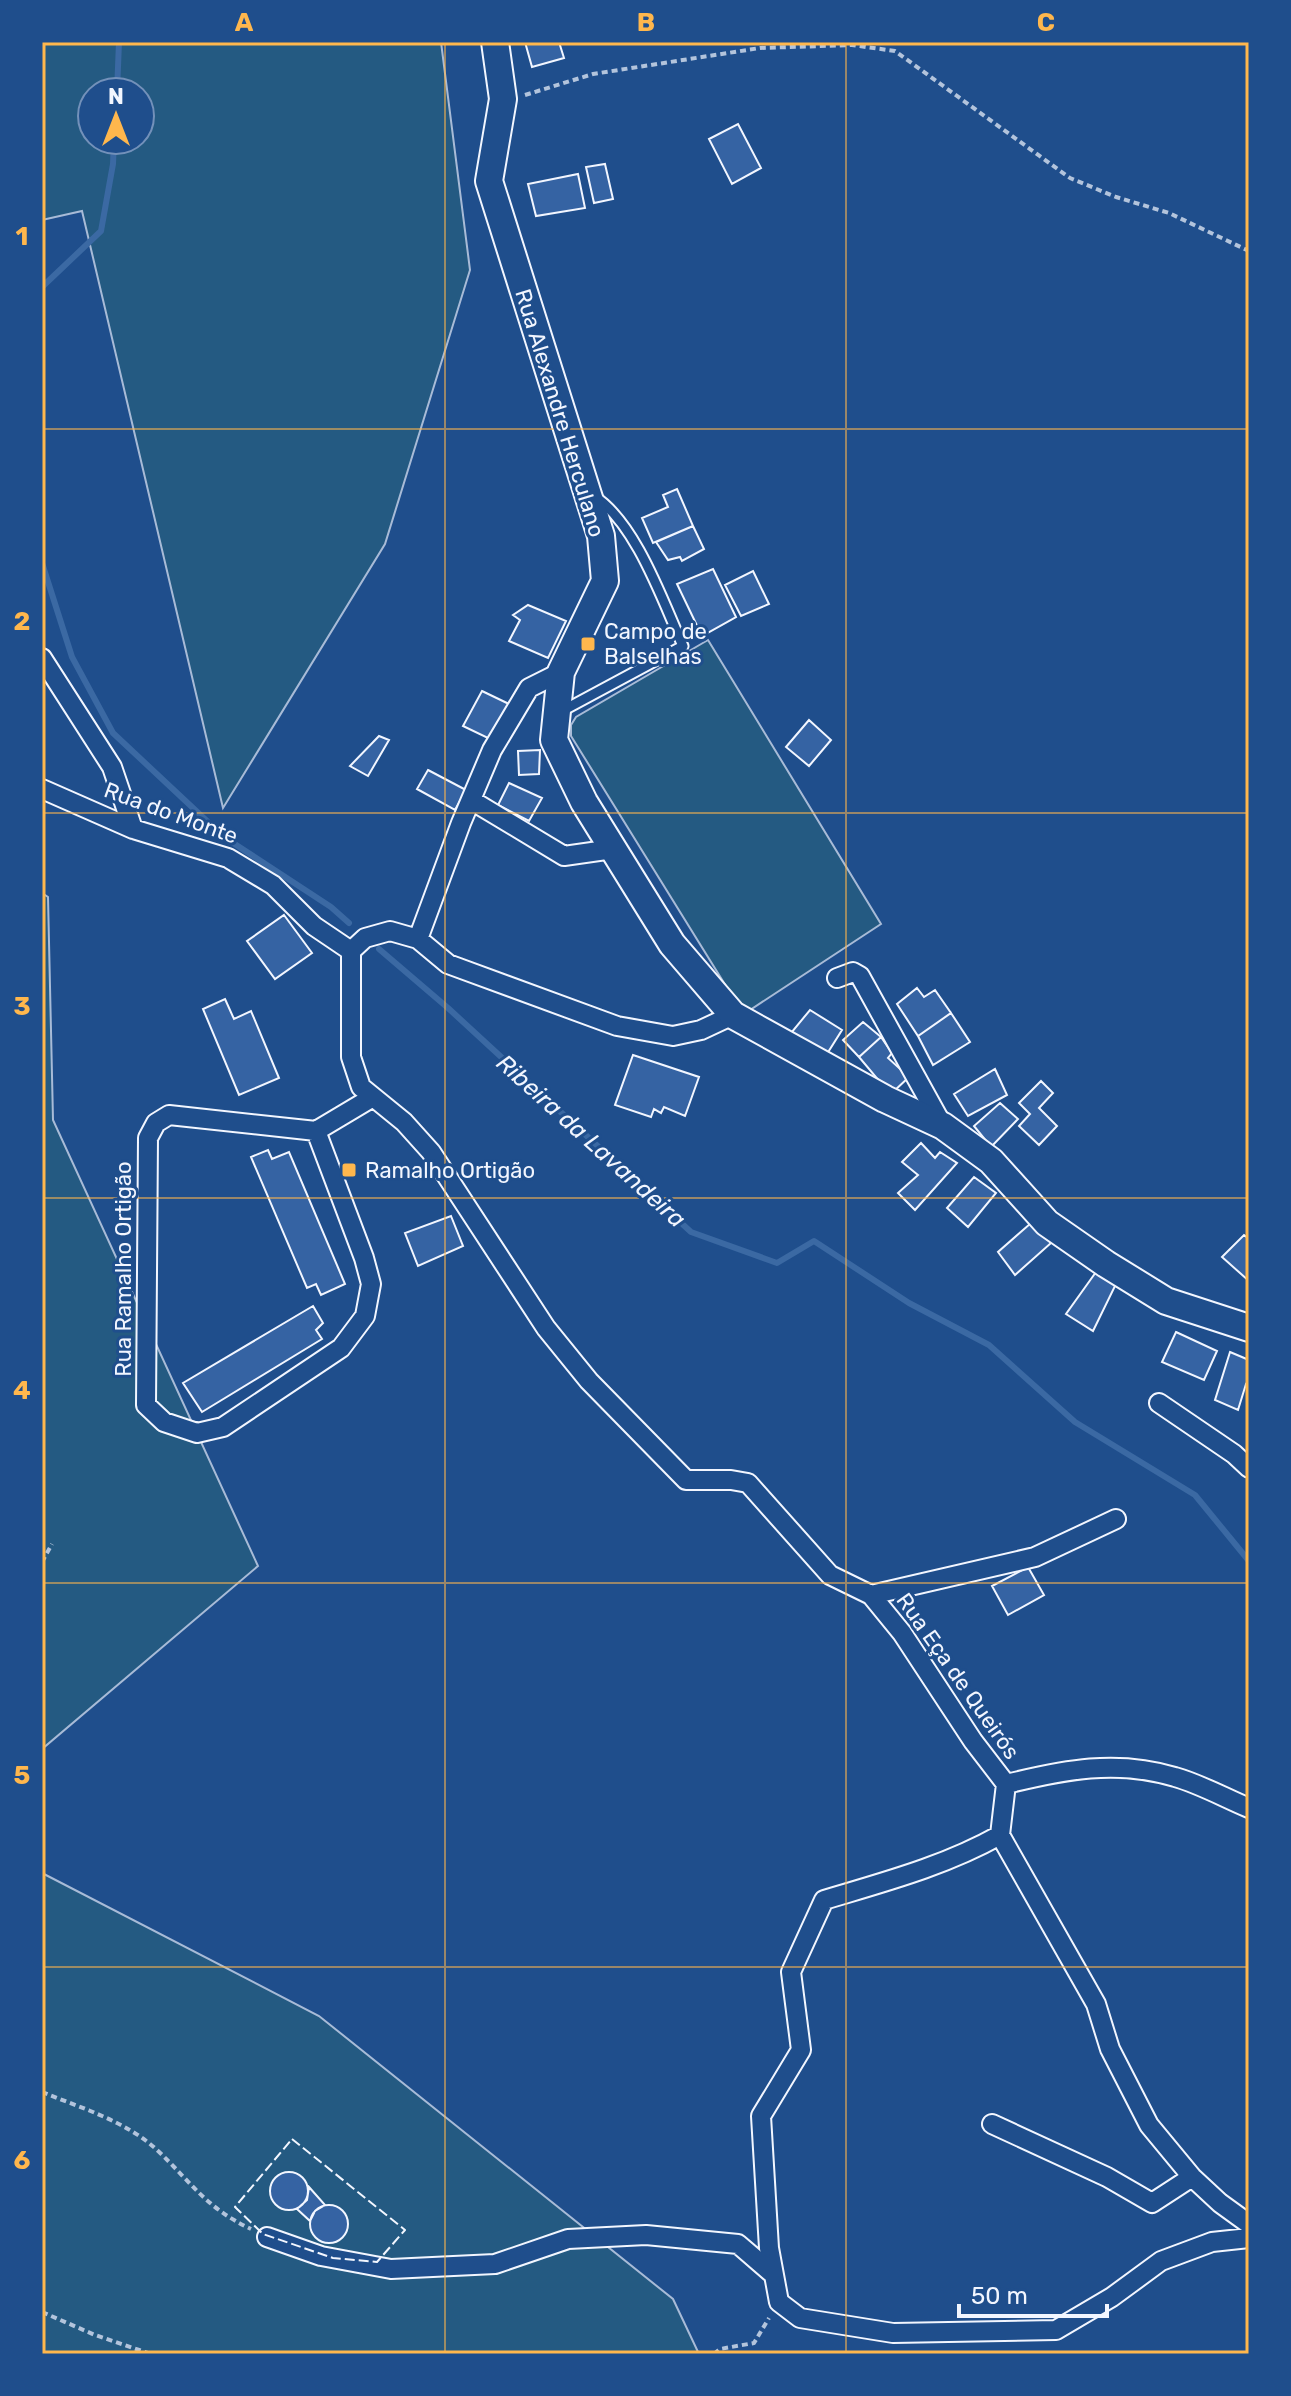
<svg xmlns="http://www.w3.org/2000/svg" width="1291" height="2396" viewBox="0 0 1291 2396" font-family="Rubik,sans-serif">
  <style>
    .green { fill: #245a82; stroke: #a8bbd7; stroke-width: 2; fill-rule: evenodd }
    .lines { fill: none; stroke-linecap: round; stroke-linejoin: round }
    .stream { stroke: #3b69a3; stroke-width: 6 }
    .building { fill: #3563a3; stroke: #f2f6ff; stroke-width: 2 }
    .lane-casing { stroke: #f2f6ff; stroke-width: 13 }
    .street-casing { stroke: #f2f6ff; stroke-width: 22 }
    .secondary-casing { stroke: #f2f6ff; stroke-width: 30 }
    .path { stroke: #b3c4dc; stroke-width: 4; stroke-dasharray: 6 4; stroke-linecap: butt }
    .lane { stroke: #1f4e8c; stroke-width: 9 }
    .street { stroke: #1f4e8c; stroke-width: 18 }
    .secondary { stroke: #1f4e8c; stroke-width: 26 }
    .fence { stroke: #f2f6ff; stroke-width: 2; stroke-dasharray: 10 4; stroke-linecap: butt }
    .grid { fill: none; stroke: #ffb74d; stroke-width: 2; stroke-opacity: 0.55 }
    .poi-dot { fill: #ffb74d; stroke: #1f4e8c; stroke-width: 3 }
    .labels { text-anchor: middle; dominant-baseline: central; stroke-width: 6; stroke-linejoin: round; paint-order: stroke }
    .street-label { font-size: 22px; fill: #f2f6ff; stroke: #1f4e8c }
    .poi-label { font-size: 22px; fill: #f2f6ff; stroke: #1f4e8c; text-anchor: start }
    .water-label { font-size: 24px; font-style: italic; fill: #f2f6ff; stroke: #1f4e8c }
    .neatline { fill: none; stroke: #ffb74d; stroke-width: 3 }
    .grid-label { font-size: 26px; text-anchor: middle; font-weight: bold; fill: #ffb74d }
  </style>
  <rect width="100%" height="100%" fill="#1f4e8c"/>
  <path class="green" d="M42,42H441L470,270L385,544L223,808L82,211L42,220ZM92,92H140V140H92Z
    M708,640L881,924L750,1010L734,999L571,736V725L576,717Z
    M42,893L48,897L53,1120L258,1566L42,1749Z
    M42,1873L319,2016L673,2299L699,2354H42Z"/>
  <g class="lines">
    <path class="stream" d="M117,92L119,42
      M42,287L101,231L113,164L114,140
      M42,563L72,657L113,733L224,837L331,907L349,923
      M379,949L448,1008L691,1232L777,1263L814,1241L909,1303L989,1345L1075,1422L1195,1495L1249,1561"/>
  </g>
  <path class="building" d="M525,42H559L564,58L532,67Z
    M738,124L761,168L732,184L709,139Z
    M605,164L613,199L594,203L586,167Z
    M578,174L585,208L536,216L528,184Z
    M677,489L693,526L653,543L642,518L668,507L663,495Z
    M693,526L704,549L682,561L680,557L668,560L656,542Z
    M713,569L736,617L702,636L677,584Z
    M753,571L769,604L741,616L725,585Z
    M528,605L566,621L548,658L509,641L520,620L513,615Z
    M482,691L509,704L492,740L463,726Z
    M809,720L831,740L809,766L786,747Z
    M379,736L389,740L368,776L350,766Z
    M540,750L539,774L519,775L518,751Z
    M428,770L466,790L455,810L417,789Z
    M509,783L542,798L529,821L498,805Z
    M284,915L312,953L275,979L247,941Z
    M917,988L924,997L935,990L951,1013L918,1036L897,1004Z
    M225,999L234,1019L251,1011L279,1078L239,1095L203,1009Z
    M810,1010L842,1030L825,1057L791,1033Z
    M951,1013L970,1042L933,1065L918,1036Z
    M863,1022L881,1037L859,1057L843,1040Z
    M881,1037L892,1053L888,1058L909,1077L893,1092L885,1088L859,1057Z
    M633,1055L699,1077L685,1116L664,1107L661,1113L654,1109L651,1117L615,1105Z
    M995,1069L1007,1095L968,1116L954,1094Z
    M1041,1081L1053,1093L1039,1108L1057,1126L1039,1145L1019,1126L1030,1114L1019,1103Z
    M1000,1103L1018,1119L991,1147L974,1126Z
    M921,1143L935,1158L940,1152L957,1163L915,1210L898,1193L918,1175L902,1162Z
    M268,1150L272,1159L289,1152L345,1284L321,1295L316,1284L307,1288L251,1157Z
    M974,1177L996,1193L968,1227L947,1208Z
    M451,1216L463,1246L418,1266L405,1233Z
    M1031,1223L1051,1243L1015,1275L998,1252Z
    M1244,1235L1249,1239V1281L1222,1257Z
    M1096,1272L1116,1284L1093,1331L1066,1314Z
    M313,1306L323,1323L316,1330L322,1339L202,1412L183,1383Z
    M1176,1332L1217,1351L1204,1380L1162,1362Z
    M1230,1352L1249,1360V1386L1246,1384L1238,1410L1215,1400Z
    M1028,1567L1044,1595L1008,1615L992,1586Z
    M270 2191a19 19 0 1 1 38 0a19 19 0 1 1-38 0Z
    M309,2187L325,2205L315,2211L310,2221L297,2209L307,2200Z
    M310 2224a19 19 0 1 1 38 0a19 19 0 1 1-38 0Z"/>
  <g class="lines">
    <defs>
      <path id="lane" d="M562,711L683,646C663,602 636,523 594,496"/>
      <path id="street" d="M42,658L112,767L133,829
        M42,789L133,829L228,858L273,885L314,926L351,951
        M471,800L564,856L613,849
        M418,939L461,823L492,750L529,688L561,672
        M837,978L853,972L860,976L943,1126
        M733,1015L701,1030L673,1036L617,1026L448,964L418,939L390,931L365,938L351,951V1057L361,1087L404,1122L431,1152L546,1328L589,1381L686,1480H731L748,1483L830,1575L871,1595L902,1633L973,1741L1006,1784
        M316,1131L364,1258L371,1284L365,1316L341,1348L223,1427L197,1433L164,1422L146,1405L148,1138L156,1123L169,1115L316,1131L373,1097
        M1159,1403L1234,1454L1249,1468
        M871,1595L1035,1557L1116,1519
        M1006,1784L1000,1835L1096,2004L1110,2049L1149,2125L1192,2177L1220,2203L1249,2224
        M1006,1784C1064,1770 1116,1759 1175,1777C1200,1784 1225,1798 1249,1808
        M1000,1835C945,1866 884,1882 824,1900L791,1972L801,2050L761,2116L769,2248L779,2302L800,2318L893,2333L1056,2330L1112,2297L1161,2261L1212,2242L1249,2238
        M992,2124L1107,2177L1152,2203L1192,2177
        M267,2237L321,2256L391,2269L495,2264L568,2239L646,2235L738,2244L774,2275"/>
      <path id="secondary" d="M495,42L503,99L489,181L601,536L605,581L561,672L554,740L584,802L672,944L733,1015L885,1099L943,1126L991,1161L1047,1223L1106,1264L1166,1301L1249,1328"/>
    </defs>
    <use href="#lane" class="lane-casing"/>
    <use href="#street" class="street-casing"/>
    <use href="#secondary" class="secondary-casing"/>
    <path class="path" d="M525,95L593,74L760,48L852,45L895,51L1070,178L1116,197L1169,213L1249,251
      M42,1562L52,1544
      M42,2092C81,2108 126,2121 157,2150C191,2182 206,2208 251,2229
      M42,2312L95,2335L151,2354
      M714,2354L720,2349L754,2343L769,2318"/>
    <use href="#lane" class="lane"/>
    <use href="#street" class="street"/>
    <use href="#secondary" class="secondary"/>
    <path class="fence" d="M292,2139L405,2230L377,2262L333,2258L263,2234L235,2207Z"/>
  </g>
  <path class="grid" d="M445,42V2354M846,42V2354M42,429H1249M42,813H1249M42,1198H1249M42,1583H1249M42,1967H1249"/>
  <g class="poi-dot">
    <rect x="580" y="636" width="16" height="16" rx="4"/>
    <rect x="341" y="1162" width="16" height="16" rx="4"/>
  </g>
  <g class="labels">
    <g class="street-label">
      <text transform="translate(560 413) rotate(73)">Rua Alexandre Herculano</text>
      <text transform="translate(171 813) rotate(20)">Rua do Monte</text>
      <text transform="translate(123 1269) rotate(-90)">Rua Ramalho Ortigão</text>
      <text transform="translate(958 1676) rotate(55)">Rua Eça de Queirós</text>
    </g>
    <g class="poi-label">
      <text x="604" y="631">Campo de<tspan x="604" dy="25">Balselhas</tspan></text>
      <text x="365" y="1170">Ramalho Ortigão</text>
    </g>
    <g class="water-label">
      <text transform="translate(591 1141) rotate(42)">Ribeira da Lavandeira</text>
    </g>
  </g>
  <rect width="1291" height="2396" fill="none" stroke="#1f4e8c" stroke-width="88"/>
  <g transform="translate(116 116)"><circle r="38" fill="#1f4e8c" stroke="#7391ba" stroke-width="2"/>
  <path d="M0-6L14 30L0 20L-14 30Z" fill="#ffb74d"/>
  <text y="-12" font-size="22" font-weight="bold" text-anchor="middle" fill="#f2f6ff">N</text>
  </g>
  <path d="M959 2304v12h148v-12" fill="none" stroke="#f2f6ff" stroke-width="4"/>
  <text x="971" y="2304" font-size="24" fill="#f2f6ff" stroke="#1f4e8c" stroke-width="6" paint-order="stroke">50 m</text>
  <rect x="44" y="44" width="1203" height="2308" class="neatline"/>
  <g class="grid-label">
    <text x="244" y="31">A</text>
    <text x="646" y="31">B</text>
    <text x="1046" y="31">C</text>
    <text x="22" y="245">1</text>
    <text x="22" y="630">2</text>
    <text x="22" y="1015">3</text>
    <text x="22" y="1399">4</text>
    <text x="22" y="1784">5</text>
    <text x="22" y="2169">6</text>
  </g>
</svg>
